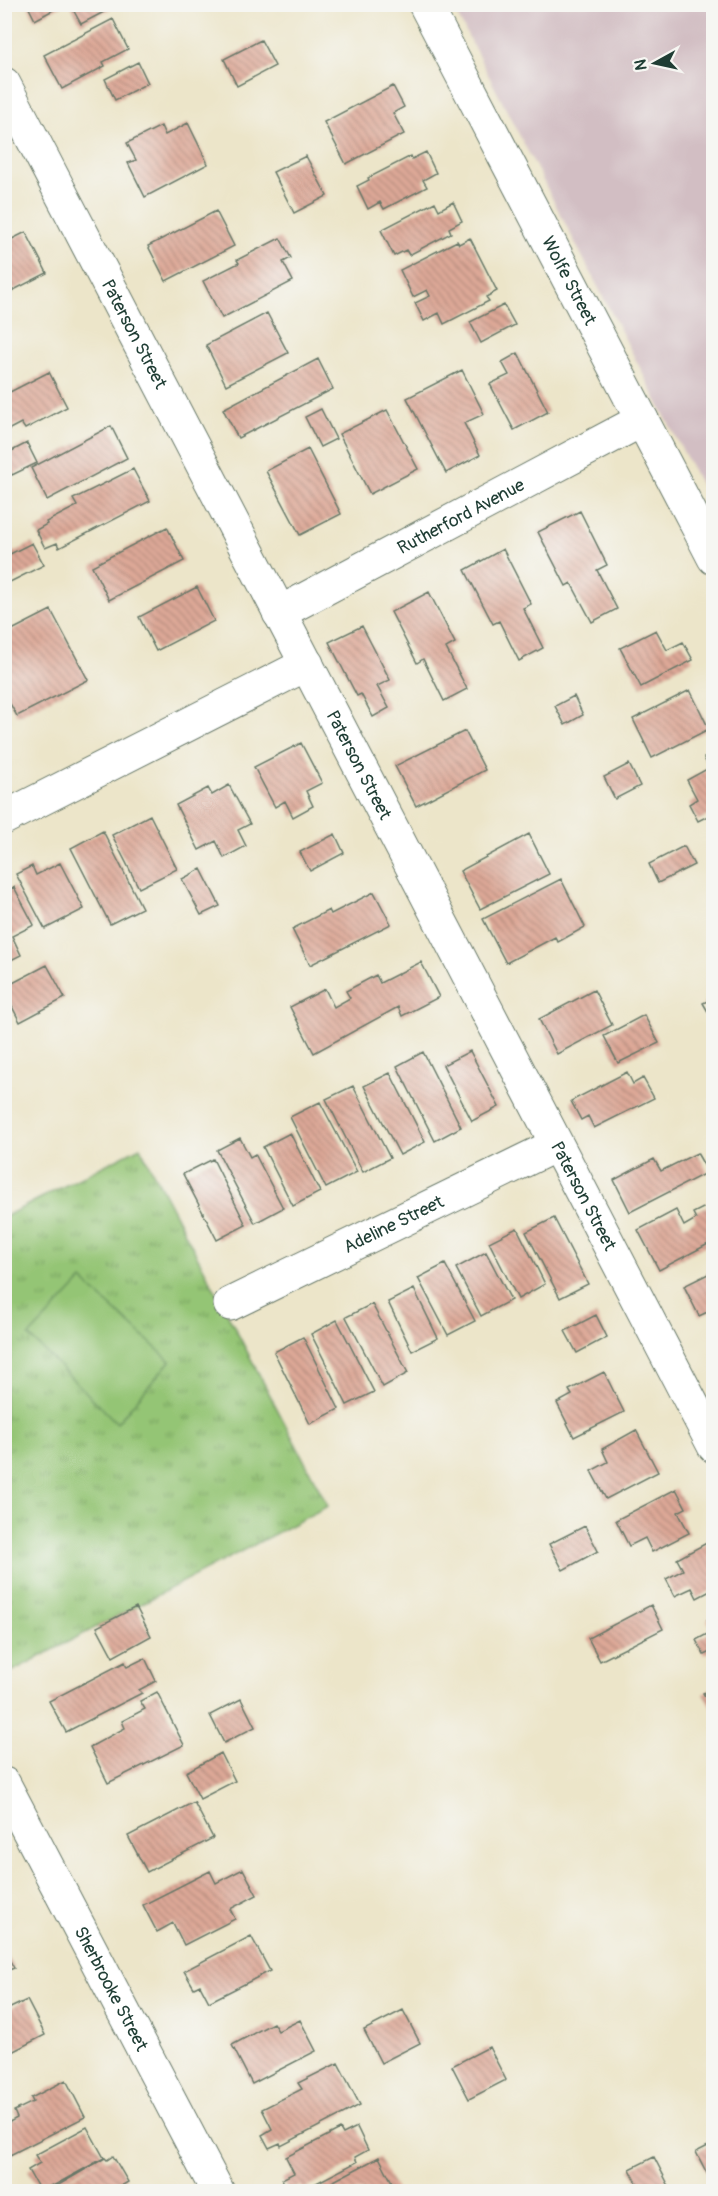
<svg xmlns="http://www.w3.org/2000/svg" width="718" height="2196" viewBox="0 0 718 2196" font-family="Pangolin,sans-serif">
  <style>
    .industrial { fill: #d2bec3 }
    .park { fill: url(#park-tufts); stroke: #5a8154; stroke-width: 1.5 }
    .garden { fill: #94c575; stroke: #5a8154; stroke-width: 1.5 }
    .building { fill: url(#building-back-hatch) }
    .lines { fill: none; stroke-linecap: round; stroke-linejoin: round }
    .minor-casing { stroke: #677868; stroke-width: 35 }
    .major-casing { stroke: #677868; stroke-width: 35 }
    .minor { stroke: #fff; stroke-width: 33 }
    .major { stroke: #fff; stroke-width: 33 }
    .labels { text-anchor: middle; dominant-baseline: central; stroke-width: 4.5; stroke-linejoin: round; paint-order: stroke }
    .street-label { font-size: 18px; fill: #1f3d34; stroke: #f6f6f2 }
  </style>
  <defs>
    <pattern id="park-tufts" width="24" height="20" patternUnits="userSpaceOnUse" patternTransform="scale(1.5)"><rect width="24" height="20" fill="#94c575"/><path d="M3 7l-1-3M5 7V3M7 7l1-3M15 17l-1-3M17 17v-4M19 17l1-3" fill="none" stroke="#78a161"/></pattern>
    <pattern id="building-back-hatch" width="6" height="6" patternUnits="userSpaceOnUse" patternTransform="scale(1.5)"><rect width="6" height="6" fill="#dda897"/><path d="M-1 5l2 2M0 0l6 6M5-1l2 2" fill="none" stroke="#b38a7c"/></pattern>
  </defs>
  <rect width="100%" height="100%" fill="#f6f6f2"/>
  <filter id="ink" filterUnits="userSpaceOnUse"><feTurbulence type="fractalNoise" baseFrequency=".0167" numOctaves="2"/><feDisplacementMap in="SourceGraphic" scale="12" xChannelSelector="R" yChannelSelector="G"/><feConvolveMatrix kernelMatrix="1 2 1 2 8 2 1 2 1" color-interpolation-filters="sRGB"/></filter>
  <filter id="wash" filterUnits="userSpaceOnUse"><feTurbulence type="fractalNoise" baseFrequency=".008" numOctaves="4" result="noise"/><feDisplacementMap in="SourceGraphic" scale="24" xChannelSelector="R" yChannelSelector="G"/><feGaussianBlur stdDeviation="1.35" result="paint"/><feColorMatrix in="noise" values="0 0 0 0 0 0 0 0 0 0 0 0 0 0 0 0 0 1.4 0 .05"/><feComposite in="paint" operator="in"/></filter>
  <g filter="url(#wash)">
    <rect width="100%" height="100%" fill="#ece5c9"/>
    <path class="industrial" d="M452,5H713V509Z"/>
    <path class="park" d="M140,1147L328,1506L5,1675L4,1217Z"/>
    <path class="garden" d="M82,1280L170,1361L117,1423L29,1336Z"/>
    <g id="blocks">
      <path class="building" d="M27,4H64L35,20Z
        M70,4H119L81,24Z
        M113,19L128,49L103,62L105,66L62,89L44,55Z
        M261,40L275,66L237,86L224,59Z
        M138,62L148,83L115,100L105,79Z
        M393,86L404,107L393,113L404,134L346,164L324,122Z
        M188,123L208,164L145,197L128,163L136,160L127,143L161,126L165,135Z
        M426,152L436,173L423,180L427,187L384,209L380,202L368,209L357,186L369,180L368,178L411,156L412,159Z
        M306,156L327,196L294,213L273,172Z
        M435,202L439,210L453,202L462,221L449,228L451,233L409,255L406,250L394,256L381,230Z
        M216,211L234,246L166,281L148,246Z
        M26,232L47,273L4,295V243Z
        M280,238L291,258L283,262L293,281L222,318L203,281L239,263L237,260Z
        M470,238L497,291L486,297L489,301L444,324L439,313L424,321L415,303L430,296L427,290L413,297L400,270L457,241L459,244Z
        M504,305L515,325L481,343L470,322Z
        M267,313L288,353L226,385L206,345Z
        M518,353L548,412L514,430L490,384L509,375L502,362Z
        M318,359L333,389L238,438L223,409Z
        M462,370L484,414L464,423L480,455L446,473L407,398Z
        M49,372L67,407L25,429L21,423L4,432V395Z
        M321,409L336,439L320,447L305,417Z
        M387,410L418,469L370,494L339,434Z
        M111,426L127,458L47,500L31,468Z
        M27,443L37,463L12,475L4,461V455Z
        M308,449L341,514L300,535L266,471Z
        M133,469L150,501L59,548L57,543L45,548L36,530L47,524L46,522L77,506L73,499Z
        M580,511L607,565L597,570L617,609L592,622L571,583L566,586L538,532Z
        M167,527L184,561L109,600L92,566Z
        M32,543L44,565L4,585V557Z
        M503,549L531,604L523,608L543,648L519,661L499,621L493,624L465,570Z
        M197,587L214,621L156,651L139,617Z
        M429,592L455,643L446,648L467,689L444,701L423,659L417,663L391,612Z
        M51,610L88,680L17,716L4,693V634Z
        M362,626L390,680L377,686L389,708L373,717L361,694L357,696L329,642Z
        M656,630L667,650L683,642L693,660L641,687L620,648Z
        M690,690L709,729L652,758L633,719Z
        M574,696L583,715L565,725L555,706Z
        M465,731L485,770L416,806L395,766Z
        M301,743L322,783L306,791L313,806L293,817L285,801L275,807L254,767Z
        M714,753V813L698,821L689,804L697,799L687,780L709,768L704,758Z
        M629,764L640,786L615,799L604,777Z
        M229,785L250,824L238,830L246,846L224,858L216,841L199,850L176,805L208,788L212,795Z
        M150,815L177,869L139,888L112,835Z
        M103,831L142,908L110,924L71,848Z
        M335,834L344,853L310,871L300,852Z
        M529,834L549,874L480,909L460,871Z
        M684,846L694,865L658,883L649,864Z
        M60,863L84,909L45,929L16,874L32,866L36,875Z
        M201,869L220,906L201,915L182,879Z
        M561,879L585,927L558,942L555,937L506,963L483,919Z
        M14,887L34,925L12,936L21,955L9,961L4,952V892Z
        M374,892L391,924L310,965L292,929L329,910L331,914Z
        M421,962L439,997L402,1016L398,1007L314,1053L290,1007L325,989L334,1007L350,998L346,991L376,975L380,983Z
        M47,965L65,998L20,1022L5,993V987Z
        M594,990L612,1025L557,1054L539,1019Z
        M714,998V1022L703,1003Z
        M644,1015L659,1043L618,1063L604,1036Z
        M470,1051L499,1107L472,1121L443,1065Z
        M423,1052L461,1127L435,1141L397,1066Z
        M627,1072L633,1084L643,1078L654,1098L594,1128L588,1116L581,1120L571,1101Z
        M390,1073L425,1142L400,1155L364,1086Z
        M353,1086L390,1158L363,1172L326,1099Z
        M320,1102L357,1172L326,1188L290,1117Z
        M290,1133L320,1192L293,1206L263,1147Z
        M240,1138L250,1157L255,1154L283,1208L255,1223L217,1150Z
        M697,1153L708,1172L630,1212L614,1180L654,1159L661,1171Z
        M213,1159L246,1225L217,1240L183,1174Z
        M707,1206L710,1213L714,1211V1241L659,1270L638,1230L676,1210L684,1226L696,1219L693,1213Z
        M554,1218L588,1284L560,1298L526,1232Z
        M517,1228L545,1284L518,1299L489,1242Z
        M486,1252L511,1300L481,1316L456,1268Z
        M445,1264L475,1321L448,1335L418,1278Z
        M714,1271V1309L699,1316L684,1286Z
        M414,1289L438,1338L412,1351L388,1302Z
        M372,1304L408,1373L383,1387L346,1317Z
        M596,1315L607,1337L577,1353L565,1331Z
        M337,1320L374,1392L347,1405L311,1334Z
        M303,1337L339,1409L310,1424L274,1352Z
        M604,1372L624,1412L574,1437L557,1403L572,1395L569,1390Z
        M636,1430L658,1472L606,1499L591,1471L608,1462L602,1449Z
        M676,1489L686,1508L678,1512L689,1533L652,1552L645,1538L629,1546L616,1520Z
        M585,1526L598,1551L563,1570L549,1544Z
        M714,1539V1589L697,1598L692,1588L675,1596L666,1579L683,1570L677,1559Z
        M651,1605L663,1629L600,1661L588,1638Z
        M136,1607L151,1636L113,1657L97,1627Z
        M714,1616V1650L704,1655L696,1640L713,1631L707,1620Z
        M145,1658L156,1681L139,1690L142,1693L66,1732L49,1701L125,1662L127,1667Z
        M714,1687V1712L703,1693Z
        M157,1692L184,1745L108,1783L90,1747L125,1728L122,1721L145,1709L140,1701Z
        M241,1699L255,1727L224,1743L210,1715Z
        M221,1753L235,1781L200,1799L186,1772Z
        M194,1802L213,1838L147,1872L128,1836Z
        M243,1869L257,1895L230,1909L235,1919L184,1945L173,1923L157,1932L143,1905L210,1871L216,1883Z
        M251,1936L270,1971L209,2002L200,1985L194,1988L184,1971Z
        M4,1950L14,1968L4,1972Z
        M27,2000L45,2035L4,2056V2011Z
        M403,2010L420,2043L381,2063L364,2030Z
        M300,2020L316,2051L252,2084L232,2045L273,2023L278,2031Z
        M489,2047L506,2080L469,2099L452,2066Z
        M338,2063L360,2105L281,2146L280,2143L269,2148L262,2135L272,2129L262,2109L302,2089L298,2083Z
        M66,2080L85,2117L4,2158V2125L17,2118L14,2111L33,2102L31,2098Z
        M87,2127L104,2158L53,2186L52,2185L40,2191L28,2170L40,2163L35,2155Z
        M357,2127L368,2150L355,2157L357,2162L303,2190L301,2186L288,2192L282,2179L294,2173L286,2157L340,2129L343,2134Z
        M714,2143V2187L696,2152Z
        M113,2156L128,2182L121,2186L123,2190L120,2192H57L55,2187L105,2158L107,2160Z
        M379,2157L397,2192H313Z
        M654,2157L672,2192H626L638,2185L630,2169Z"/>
    </g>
  </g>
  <g filter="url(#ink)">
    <use href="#blocks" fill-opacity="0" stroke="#677868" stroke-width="1.5"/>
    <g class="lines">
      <defs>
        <g id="minor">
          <path id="s1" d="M425,4L714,558"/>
          <path id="s2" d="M4,84L714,1446"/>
          <path id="s3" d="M279,613L642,420"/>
          <path d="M4,818L307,664"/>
          <path id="s4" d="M230,1304L556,1145"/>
        </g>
        <g id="major">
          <path id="s5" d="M4,1784L218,2192"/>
        </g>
      </defs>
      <use href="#minor" class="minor-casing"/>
      <use href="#major" class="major-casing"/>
      <use href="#minor" class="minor"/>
      <use href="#major" class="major"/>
    </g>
  </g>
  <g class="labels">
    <g class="street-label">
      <text stroke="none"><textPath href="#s1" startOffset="312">Wolfe Street</textPath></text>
      <text stroke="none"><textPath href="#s2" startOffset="282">Paterson Street</textPath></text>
      <text stroke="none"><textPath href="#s3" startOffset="206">Rutherford Avenue</textPath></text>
      <text stroke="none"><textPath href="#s2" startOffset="768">Paterson Street</textPath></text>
      <text stroke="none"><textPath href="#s2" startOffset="1254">Paterson Street</textPath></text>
      <text stroke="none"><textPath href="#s4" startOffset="182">Adeline Street</textPath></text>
      <text stroke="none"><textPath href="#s5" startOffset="231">Sherbrooke Street</textPath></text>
    </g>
  </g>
  <rect width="718" height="2196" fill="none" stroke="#f6f6f2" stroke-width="24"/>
  <g transform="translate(655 63) rotate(262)" stroke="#f6f6f2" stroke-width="4.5" paint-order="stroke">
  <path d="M0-4.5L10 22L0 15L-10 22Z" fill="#1f3d34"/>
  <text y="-9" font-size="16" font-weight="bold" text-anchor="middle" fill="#1f3d34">N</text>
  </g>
</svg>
